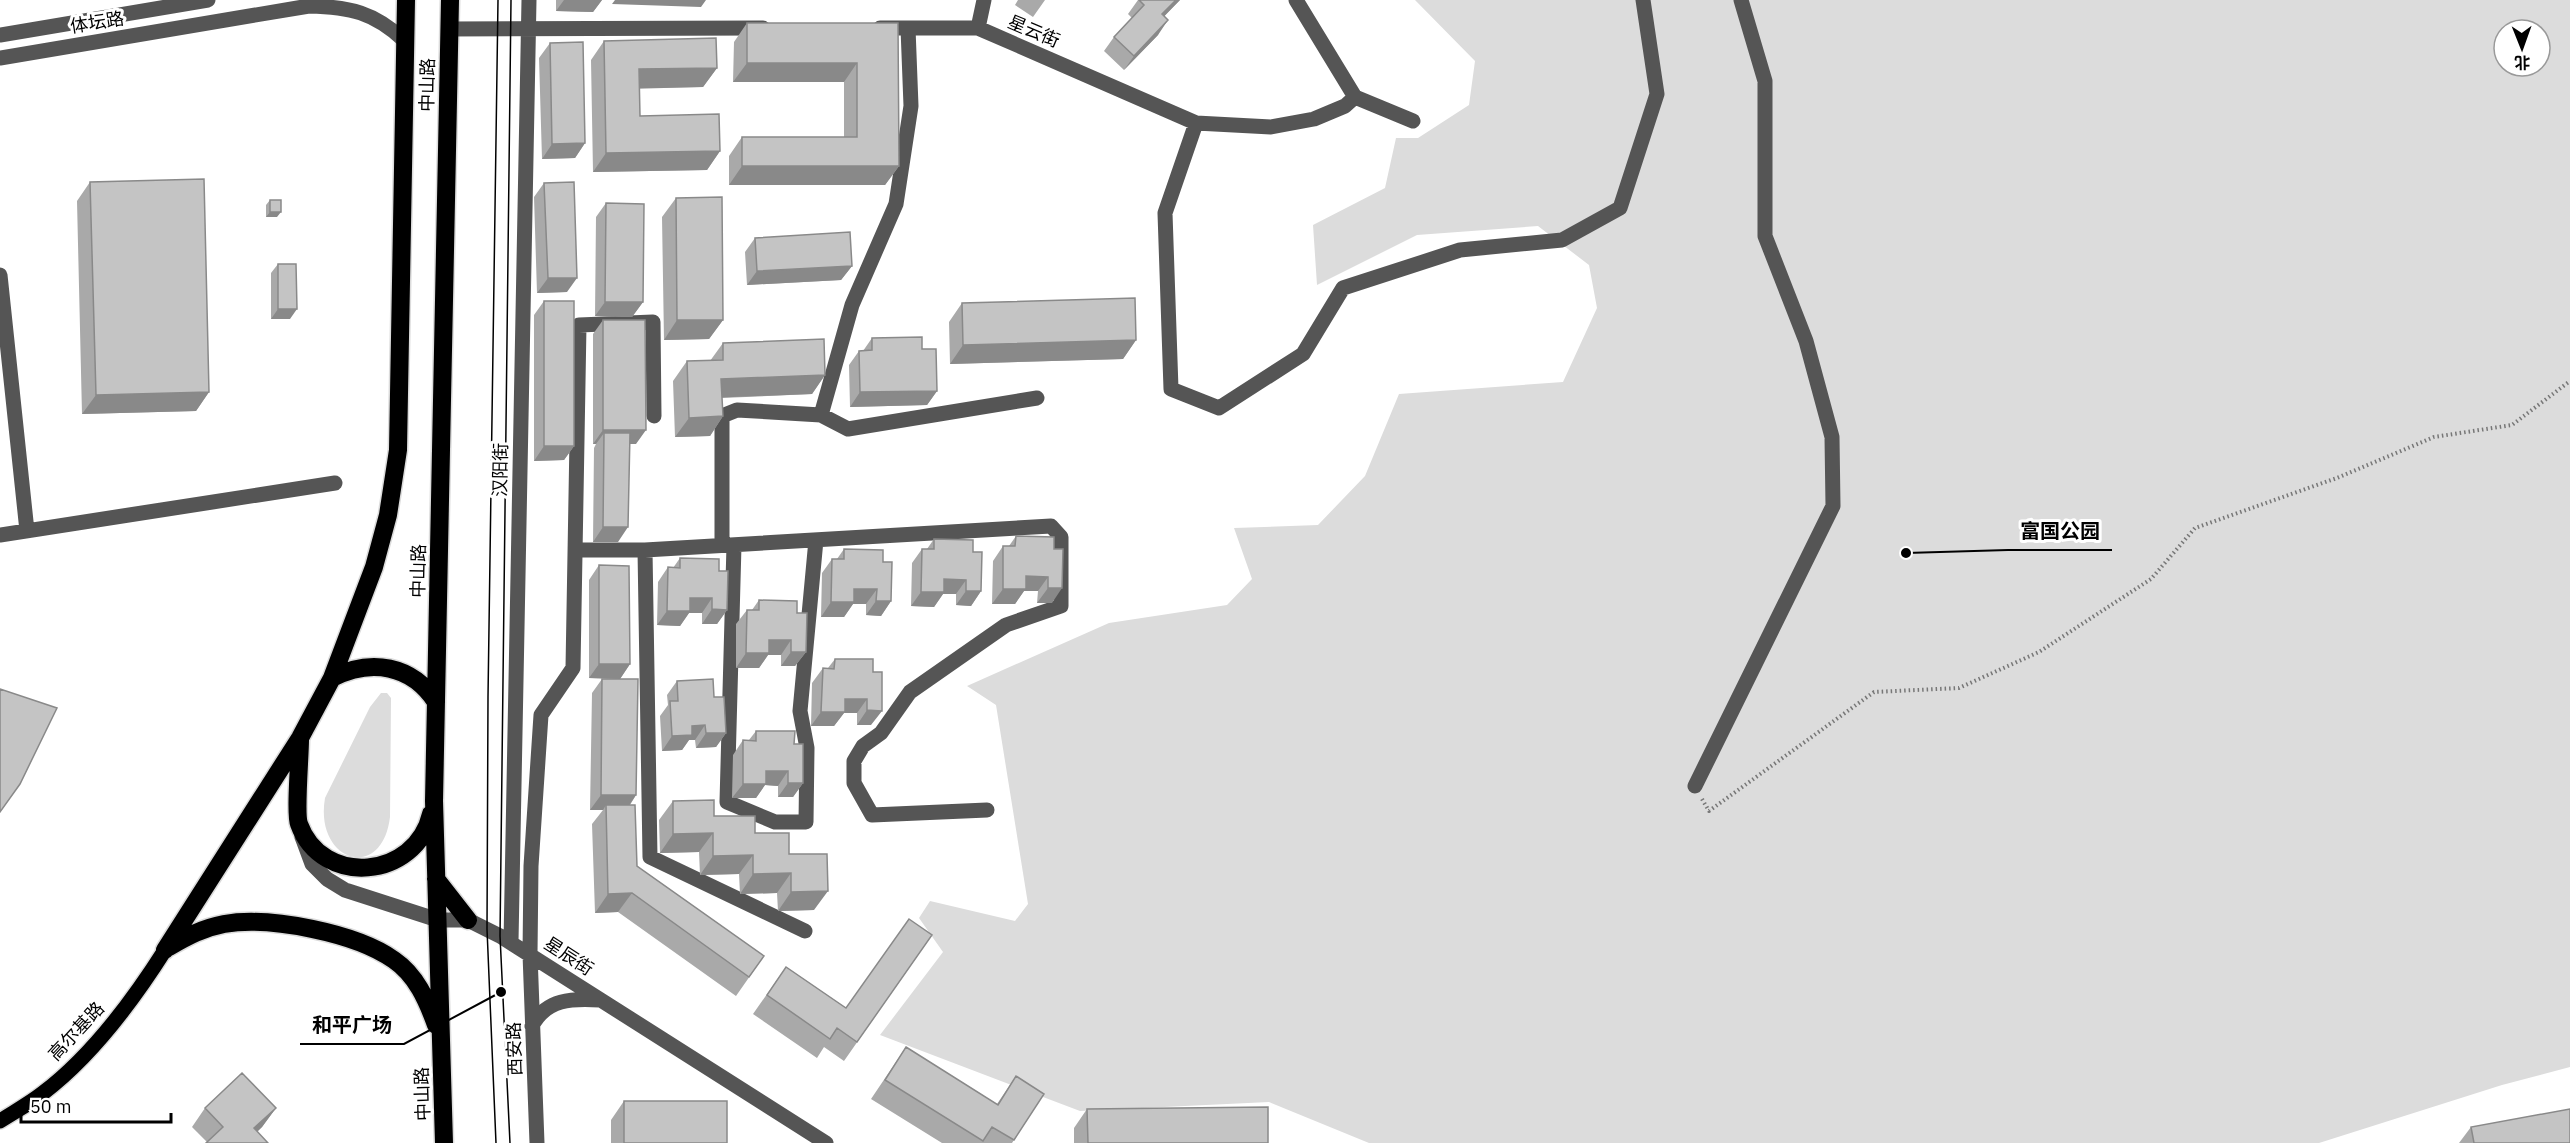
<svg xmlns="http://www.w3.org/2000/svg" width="2570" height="1143" viewBox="0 0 2570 1143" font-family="'IBM Plex Sans','Noto Sans SC',sans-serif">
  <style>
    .green { fill: #dcdcdc; fill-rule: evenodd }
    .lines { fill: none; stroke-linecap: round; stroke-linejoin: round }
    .major-casing { stroke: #dbdbdb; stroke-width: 18 }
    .highway-casing { stroke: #dbdbdb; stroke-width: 21 }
    .path { stroke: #777; stroke-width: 4; stroke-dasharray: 1.5 3; stroke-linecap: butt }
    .minor { stroke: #555; stroke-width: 15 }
    .major { stroke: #000; stroke-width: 15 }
    .highway { stroke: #000; stroke-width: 18 }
    .tram { stroke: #000; stroke-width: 1.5 }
    .wall { fill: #a9a9a9 }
    .shaded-wall { fill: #898989 }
    .building { fill: #c4c4c4; stroke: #898989; stroke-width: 1.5 }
    .labels { text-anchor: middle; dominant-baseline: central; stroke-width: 6; stroke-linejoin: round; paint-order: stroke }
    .street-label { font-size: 18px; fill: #000; stroke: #fff }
    .leader { fill: none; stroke: #000; stroke-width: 2 }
    .callout-dot { fill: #000; stroke: #fff; stroke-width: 2 }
    .callout-label { font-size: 20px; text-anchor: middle; font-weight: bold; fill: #000; stroke: #fff; stroke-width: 6; stroke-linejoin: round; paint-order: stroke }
  </style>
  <rect width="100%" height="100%" fill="#fff"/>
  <path class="green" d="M1415,0H2570V1067L2502,1085L2319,1143H1369L1269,1102L1080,1111L880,1035L943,952L919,918L930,901L1015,921L1028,904L996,705L967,686L1109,623L1227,605L1252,579L1234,528L1318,525L1365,476L1399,394L1563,382L1597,308L1589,265L1538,226L1417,235L1317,285L1313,225L1385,188L1396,138H1418L1469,105L1475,61ZM2504,30H2540V66H2504Z
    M381,693H387L391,698L390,817C382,883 314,862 325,798L370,707Z"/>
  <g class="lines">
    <defs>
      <path id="major" d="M0,1121C14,1112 29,1104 43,1093C92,1056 132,1002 165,950"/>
      <path id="highway" d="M332,678C371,658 412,665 436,702
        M300,740C300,756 295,813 299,824C322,888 416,879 431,814
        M436,879L468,920
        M169,947C188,936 203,928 224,924C270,916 356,933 394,960C416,975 427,1000 436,1025
        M165,950L300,738L332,678L374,567L388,515L398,450L406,0
        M444,1143L434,801L450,0"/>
    </defs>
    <use href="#major" class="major-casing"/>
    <use href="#highway" class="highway-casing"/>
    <path class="path" d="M1702,799L1709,811L1874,692L1959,688L2039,652L2151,579L2195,528L2337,478L2434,437L2512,425L2570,381"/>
    <path class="minor" d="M1296,0L1355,97
      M880,28H978L1196,123L1271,127L1314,119L1345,106L1355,97L1413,121
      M978,28L984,0
      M449,29L763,28
      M0,35L208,0
      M0,58L309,6C350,7 374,12 405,41
      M1196,123L1165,213L1171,389L1219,408L1303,354L1343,288L1460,250L1562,240L1620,208L1657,94L1643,0
      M0,275L27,531
      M821,415L852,305L896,204L911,106L908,28
      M0,535L335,483
      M722,545V416L737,410L821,415L848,429L1037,398
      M734,545L727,802L775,822H806L807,748L800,711L816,540
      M575,550H645L1051,526L1061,537V606L1006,625L910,692L881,733L863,746L854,761V783L872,815L987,810
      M645,550L650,857L805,931
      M1695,786L1833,506L1832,437L1806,341L1765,236V81L1741,0
      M302,837L312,864L327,879L345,890L438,920H468L500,936L826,1143
      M511,942L529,0
      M532,1026C546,999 572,998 600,1000
      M537,1143L530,954L531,866L541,715L573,668L579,325L653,322L654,416"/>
    <use href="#major" class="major"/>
    <use href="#highway" class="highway"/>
    <path class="tram" d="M496,1143L487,929L488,697L498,0
      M510,1143L500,936L511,0"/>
  </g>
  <path class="wall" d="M556,0H602L593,12L556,11Z
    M1018,0H1045L1033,17L1015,5Z
    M1138,0H1180L1164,16L1158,35L1124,70L1104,51L1114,37L1132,18L1128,14Z
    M747,23H898L899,166L885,185H729V156L742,137H844V82H733L734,42Z
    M604,41L717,68L703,87L639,88L640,116L720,151L707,170L593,172L591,60Z
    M550,43L585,143L575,158L542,159L539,58Z
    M90,182L209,392L196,411L82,414L77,201Z
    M544,183L567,292L537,293L534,197Z
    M676,198L723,320L709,339L664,340L662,217Z
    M270,200L277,217H266V205Z
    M606,203L643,302L632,317L595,316L596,217Z
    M755,238L852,266L841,280L747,285L745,252Z
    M278,264L290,319H271V273Z
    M544,301L574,446L564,460L534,461V315Z
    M962,303L1136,340L1123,359L950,364L949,322Z
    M603,320L636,444H629L618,542H593L594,448L596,444H593V334Z
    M872,338L922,349L937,391L927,405L850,407L849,365L859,351H863Z
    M723,343L825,375L812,394L722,398L723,416L710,436L675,437L673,381L687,361H710Z
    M1016,536L1054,537L1052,603H1037L1038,591H1024L1015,604H992L993,561L1003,546H1009Z
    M934,539L973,552L981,591L971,606L956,605V594H943L934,607L911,606L912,563L922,549H927Z
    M844,549L883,562L891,601L881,616L866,615V604H853L844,617H821L822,573L832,559H837Z
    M680,558L719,571L727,610L717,624H702V613H689L680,626L657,625L658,582L668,567L673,568Z
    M599,565L630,664L620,679L589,678V580Z
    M759,600L797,613L806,652L795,666H781V655H768L759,668H736V624L747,610H752Z
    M835,659H873L871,725H857V713H844L834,726H811L812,683L823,668H828Z
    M602,679L636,795L630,805L637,866L764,956L736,996L618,912L595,913L592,824L603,810H590L592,693Z
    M677,681L714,697L726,733L716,747L696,748L695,740H689L682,750L662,751L660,716L668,705L667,695Z
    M756,731L794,744L803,783L793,797H778V786L765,785L756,798H732L733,755L743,740H749Z
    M673,801L714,816L755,833L789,854L814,910L778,911L777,893L740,894L739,874L700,875L699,852L660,853L659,820Z
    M932,935L844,1061L824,1047L817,1058L753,1014L786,967L846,1008Z
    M906,1047L997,1104L1016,1076L1044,1094L1012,1143H942L871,1099Z
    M624,1101L727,1143H611V1120Z
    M205,1108H276L262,1127L257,1132L207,1142L192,1127Z
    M1087,1109L1268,1143H1074V1128Z
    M2471,1127L2570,1143H2459Z"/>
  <path class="shaded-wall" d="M564,0H602L593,12L556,11Z
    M615,0H706L701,7L612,4Z
    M1176,0H1180L1152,29L1162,14Z
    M1168,20L1158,35L1124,70L1134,56Z
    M747,63H857L844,82H733Z
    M717,68L703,87L625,89L639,69Z
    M585,143L575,158L542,159L552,144Z
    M720,151L707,170L593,172L606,153Z
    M742,166H899L885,185H729Z
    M270,212H281L277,217H266Z
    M852,266L841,280L747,285L757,271Z
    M548,278H577L567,292L537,293Z
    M605,302H643L632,317L595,316Z
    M278,309H297L290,319H271Z
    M677,320H723L709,339L664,340Z
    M1136,340L1123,359L950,364L963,345Z
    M825,375L812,394L708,398L721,379Z
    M937,391L927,405L850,407L860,392Z
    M209,392L196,411L82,414L96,395Z
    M723,416L710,436L675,437L689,418Z
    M603,430H646L636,444H604V433L596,444H593Z
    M544,446H574L564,460L534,461Z
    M603,527H628L618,542H593Z
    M1026,576L1048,577L1038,591H1024L1015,604H992L1003,589Z
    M944,579L966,580L956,594H943L934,607L911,606L921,592Z
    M1048,588H1062L1052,603H1037Z
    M854,589H877L866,604H853L844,617H821L831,602Z
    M966,591H981L971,606L956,605Z
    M690,598H712L702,613H689L680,626L657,625L667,611Z
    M876,601H891L881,616L866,615Z
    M712,609L727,610L717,624H702Z
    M769,640H791L781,655H768L759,668H736L746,653Z
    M791,652H806L795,666H781Z
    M599,664H630L620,679L589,678Z
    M845,699H867L857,713H844L834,726H811L821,712Z
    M867,710L882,711L871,725H857Z
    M705,725L695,740H689L682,750L662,751L672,736L692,726Z
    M706,733H726L716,747L696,748Z
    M766,771H788L778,786L765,785L756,798H732L743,784Z
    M788,783H803L793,797H778Z
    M601,795H636L626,810L606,805L603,810H590Z
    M713,833L699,852L660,853L673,834Z
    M753,855L739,874L700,875L713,856Z
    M791,873L777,893L740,894L753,874Z
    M828,891L814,910L778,911L791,892Z
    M632,893L618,912L595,913L608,894Z
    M276,1108L262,1127L245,1143L254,1128Z"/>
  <path class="building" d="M1139,0H1176L1162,14L1168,20L1134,56L1114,37L1144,5Z
    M747,23H898L899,166H742V137H857V63H747Z
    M716,38L717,68L639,69L640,116L719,114L720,151L606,153L604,41Z
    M583,42L585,143L552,144L550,43Z
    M204,179L209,392L96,395L90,182Z
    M574,182L577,278H548L544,183Z
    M722,197L723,320H677L676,198Z
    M270,200H281V212H270Z
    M606,203L644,204L643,302H605Z
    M850,232L852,266L757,271L755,238Z
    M278,264H296L297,309H278Z
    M1135,298L1136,340L963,345L962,303Z
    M544,301H574V446H544Z
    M603,320H645L646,430H603Z
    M922,337V349H936L937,391L860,392L859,351L872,350V338Z
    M824,339L825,375L721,379L723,416L689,418L687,361L723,360V343Z
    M604,433H630L628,527H603Z
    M1016,536L1054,537V549H1063L1062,588H1048V577L1026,576V589H1003V546H1015Z
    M934,539L973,540V552H982L981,591H966V580L944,579V592H921L922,549H934Z
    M844,549L883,550V562H892L891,601H876L877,589H854V602H831L832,559H844Z
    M680,558L719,559V571H728L727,610L712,609V598H690V611H667L668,567L680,568Z
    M599,565L629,566L630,664H599Z
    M759,600L797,601V613H807L806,652H791V640H769V653H746L747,610H759Z
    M835,659H873V672H882V711L867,710V699H845V712H821L823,668L834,669Z
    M602,679H638L636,795H601Z
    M713,679L714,697H724L726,733H706L705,725L692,726V735L672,736L670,701H678L677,681Z
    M0,689L57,708L20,784L0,812Z
    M756,731H795L794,744H803V783H788V771H766V784H743V740L756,741Z
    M714,800V816H755V833H789V854H827L828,891L791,892V873L753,874V855L713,856V833L673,834V801Z
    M606,805H635L637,866L764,956L749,977L632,893L608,894Z
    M909,919L932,935L857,1042L837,1028L830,1039L767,995L786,967L846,1008Z
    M906,1047L998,1105L1016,1076L1044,1094L1014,1140L992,1127L983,1141L885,1080Z
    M242,1073L276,1108L254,1128L268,1143H206L223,1127L205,1108Z
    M624,1101H727V1143H624Z
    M1268,1107V1143H1088L1087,1109Z
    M2570,1109V1143H2474L2471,1127Z"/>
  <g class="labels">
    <g class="street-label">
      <text transform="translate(97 22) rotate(-9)">体坛路</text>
      <text transform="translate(1034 31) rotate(23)">星云街</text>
      <text transform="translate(427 85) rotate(-89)">中山路</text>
      <text transform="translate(500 470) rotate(-89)">汉阳街</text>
      <text transform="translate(418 571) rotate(-89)">中山路</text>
      <text transform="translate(569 956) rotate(33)">星辰街</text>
      <text transform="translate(76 1031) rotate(-47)">高尔基路</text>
      <text transform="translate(514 1049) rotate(-92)">西安路</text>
      <text transform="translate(422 1094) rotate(-92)">中山路</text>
    </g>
  </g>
  <path class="leader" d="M1906 553L2008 550H2112M501 992L404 1044H300"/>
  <g class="callout-dot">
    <circle cx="1906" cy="553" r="6"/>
    <circle cx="501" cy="992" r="6"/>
  </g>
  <g class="callout-label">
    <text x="2060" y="538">富国公园</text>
    <text x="352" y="1032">和平广场</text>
  </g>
  <g transform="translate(2522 48) rotate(179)"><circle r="28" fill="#ffffff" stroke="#999999" stroke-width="1.5"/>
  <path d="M0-4.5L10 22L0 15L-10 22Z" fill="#000000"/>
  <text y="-9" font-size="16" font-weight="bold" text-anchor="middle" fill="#000000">北</text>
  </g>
  <path d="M21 1113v9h150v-9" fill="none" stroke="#000000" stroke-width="3"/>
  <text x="30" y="1113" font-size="18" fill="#000000" stroke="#ffffff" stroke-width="4.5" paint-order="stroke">50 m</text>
</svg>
